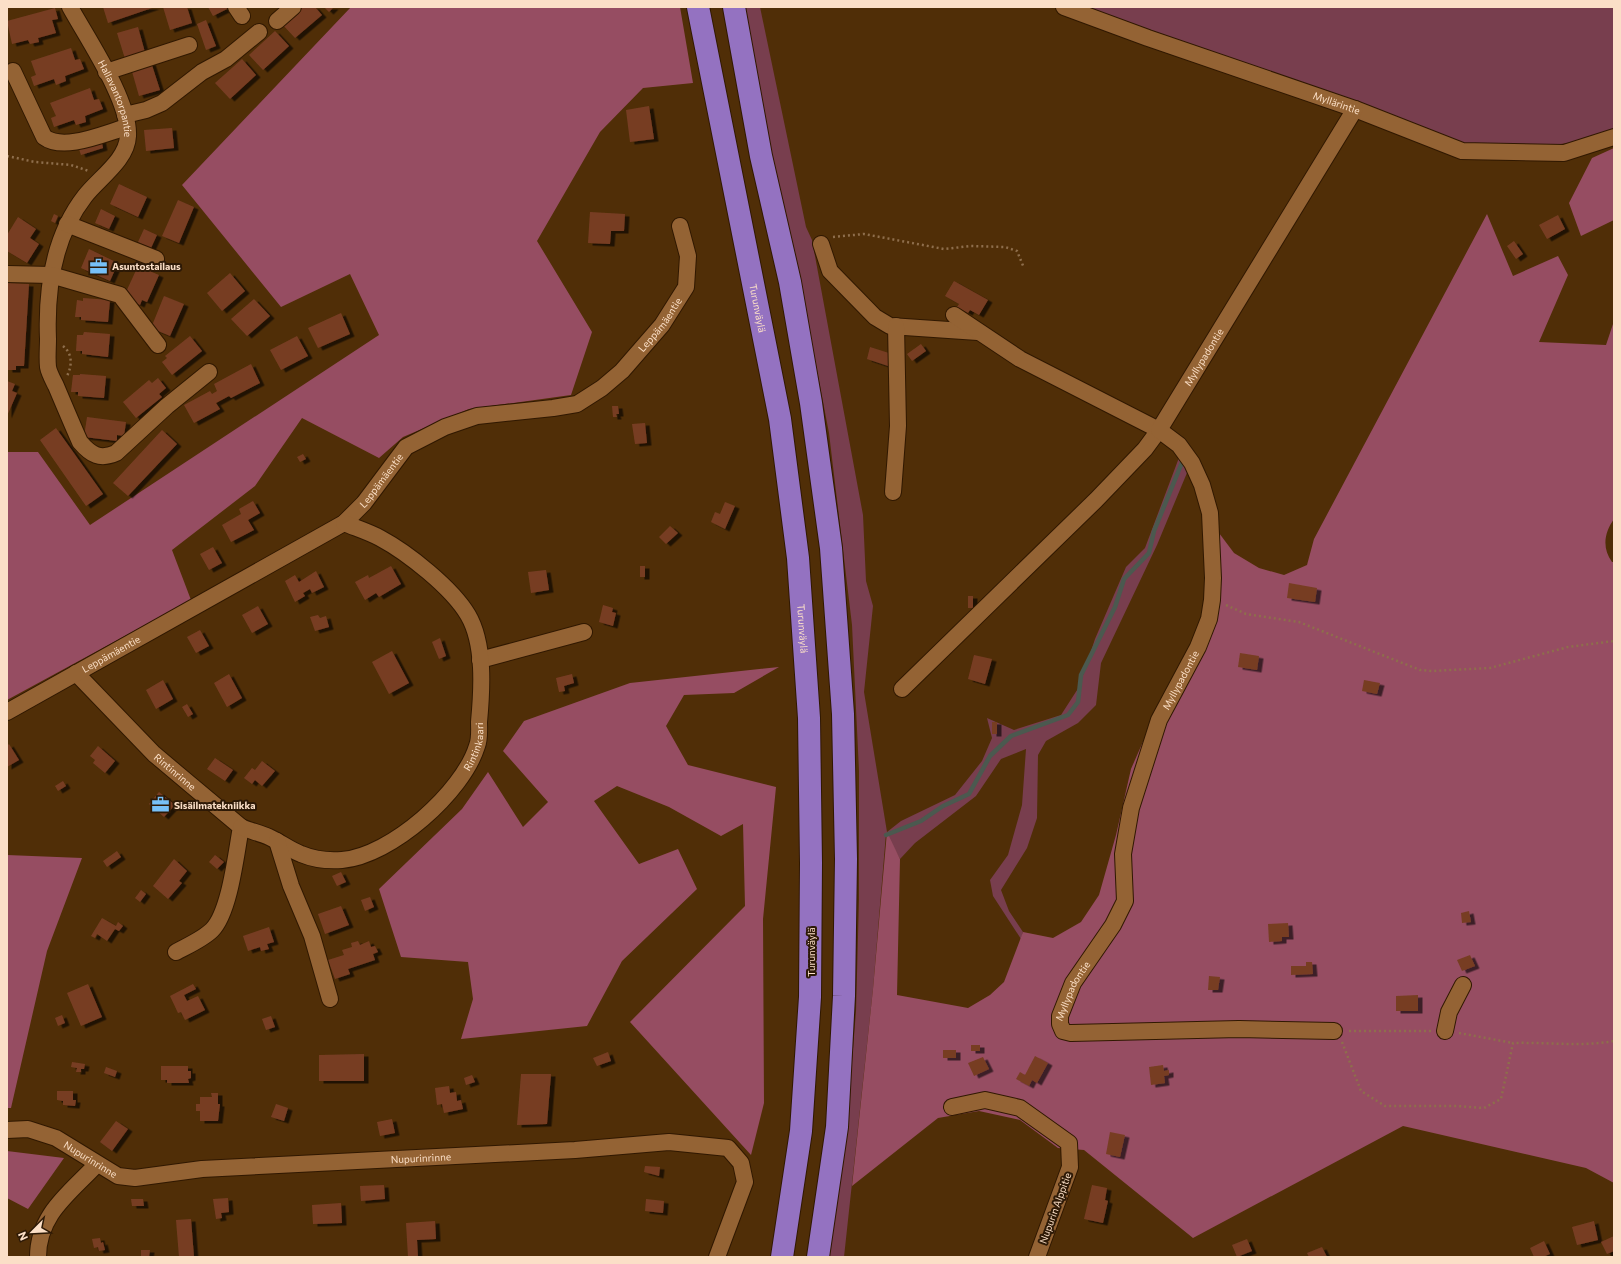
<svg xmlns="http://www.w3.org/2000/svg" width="1621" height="1264" viewBox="0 0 1621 1264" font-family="Commissioner,sans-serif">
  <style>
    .green { fill: #783e4e }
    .forest { fill: #964d62 }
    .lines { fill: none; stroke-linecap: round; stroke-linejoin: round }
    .stream { stroke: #4b594f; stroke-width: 4.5 }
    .building { fill: #773d24; filter: url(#shadow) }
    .minor-casing { stroke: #301800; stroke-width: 18 }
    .highway-casing { stroke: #301800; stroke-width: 24 }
    .path { stroke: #8e6e4c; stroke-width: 2.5; stroke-dasharray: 2 3; stroke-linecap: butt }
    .minor { stroke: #946334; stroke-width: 16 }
    .highway { stroke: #9472c1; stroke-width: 22 }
    .labels { text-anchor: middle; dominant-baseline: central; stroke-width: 4; stroke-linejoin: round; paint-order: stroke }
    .street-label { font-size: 10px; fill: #fbdfc7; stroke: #2d1906 }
    .poi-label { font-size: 10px; font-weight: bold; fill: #fbdfc7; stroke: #2d1906; text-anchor: start }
  </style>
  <defs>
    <filter id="shadow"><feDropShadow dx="4.5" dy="2.5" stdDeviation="0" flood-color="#0009"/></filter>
  </defs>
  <rect width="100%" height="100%" fill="#502e07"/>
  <path class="green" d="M744,7H760L806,227L812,240L863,515L866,581L873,606L864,692L887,832L901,821L955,795L982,761L992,738L987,718L1014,730L1061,715L1079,687L1095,639L1126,567L1145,548L1180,455L1189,468L1157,545L1101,663L1096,705L1078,723L1046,741L1038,755L1037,818L1027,848L1001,890L1009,911L1023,932L1021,939L993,896L990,880L1008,855L1022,805L1026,749L1001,759L976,796L915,843L900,859L886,833L873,989L844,1257H828L848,1112L856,1011L859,899V771L852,625L829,433L802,292L768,140Z
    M1077,7H1614V128L1593,139L1548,146L1462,143Z"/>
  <path class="forest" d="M351,7H680L693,83L643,88L600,132L537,241L592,332L571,395L469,409L403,437L379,458L302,418L255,486L172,550L191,600L7,700V452H38L90,525L379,335L350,274L281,307L182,185Z
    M1614,148V220L1581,236L1569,203L1592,158Z
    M1487,214L1513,276L1558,256L1568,275L1539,342L1606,345L1614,321V519C1604,533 1602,548 1612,562H1614V1183L1586,1168L1403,1126L1193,1238L1084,1150L1058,1148L1020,1120L979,1111L938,1118L852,1186L873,989L887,832L900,859L897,995L968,1008L990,995L1004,982L1023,932L1053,938L1081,922L1099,895L1116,835L1131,769L1156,712L1203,623L1216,529L1234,553L1259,568L1284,575L1307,565L1314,539Z
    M779,667L734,693L684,695L666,726L688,765L776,787L763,919L764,1103L751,1155L630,1022L745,906L743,824L721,836L669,807L617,786L594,801L639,864L678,849L697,889L622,961L587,1026L461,1039L473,999L468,962L401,957L379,889L462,809L488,772L523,827L548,802L503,751L524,721L630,683Z
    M7,855L82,858L47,951L11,1108H7Z
    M7,1151L64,1158L28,1209L7,1198Z"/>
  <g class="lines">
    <path class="stream" d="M886,835L921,821L943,806L969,794L990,756L1011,736L1068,715L1078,702L1081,675L1115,607L1124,579L1149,553L1154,531L1183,460"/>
  </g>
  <path class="building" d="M103,7H155L108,23Z
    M163,7H187L192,23L170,30Z
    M208,7H226L227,9L213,16Z
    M302,7H315L322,15L295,38L282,24Z
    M324,7H334L329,12Z
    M55,8L58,19L52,20L56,33L38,38L39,42L30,44L28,40L12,44L7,21Z
    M206,20L216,46L206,50L197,24Z
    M138,27L146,56L126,62L117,33Z
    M275,31L289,46L263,70L249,55Z
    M71,48L75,60L80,59L84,69L65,76L66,81L56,85L54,79L34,86L31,77L36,75L31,61Z
    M242,59L256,75L230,99L215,83Z
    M151,62L160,90L139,96L131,68Z
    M90,88L94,100L99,99L103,109L85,116L86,122L76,125L74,120L54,127L51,118L56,116L50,103Z
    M649,106L654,139L630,142L626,110Z
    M172,128L174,148L146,151L144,130Z
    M101,138L103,148L81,155L78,146Z
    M119,184L147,197L138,217L110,204Z
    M178,200L194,207L179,243L162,236Z
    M101,209L115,216L109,229L95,223Z
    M590,212L625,214L624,231H611L610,244L588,243Z
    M54,214L58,216L55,223L51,221Z
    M1558,215L1565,229L1547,239L1539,225Z
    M18,217L36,229L30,238L39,244L27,263L7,251V235Z
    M144,229L157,235L151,248L138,242Z
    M1514,241L1523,254L1516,259L1507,246Z
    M89,249L118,263L110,281L81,268Z
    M138,266L159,275L147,302L142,300L140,305L127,299L129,293L126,292Z
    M230,273L245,291L222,311L207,293Z
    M954,281L988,300L979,315L970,310L968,313L957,307L959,304L945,296Z
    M7,283L29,284L24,366H16V370H8L7,362Z
    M164,296L184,304L170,336L151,328Z
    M83,298L110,300L108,322L81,320V317H75L77,300L83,301Z
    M254,299L270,316L247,336L231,319Z
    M341,313L350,334L318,348L308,328Z
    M84,332L110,334L108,357L82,354V351H76L77,335H83Z
    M190,336L202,351L172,375L162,362L167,358L165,356Z
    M297,336L308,356L281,370L270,350Z
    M921,344L926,351L912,361L907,354Z
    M870,347L892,354L888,366L867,359Z
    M251,364L260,383L231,398L229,396L216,403L220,409L194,423L184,405L210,391L212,394L217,391L214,384Z
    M80,374L106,376L104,398L78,396V392H71L73,375H80Z
    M158,378L166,388L159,394L162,397L136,418L123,402L149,380L152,383Z
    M7,381L15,384L12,391L17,393L7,416Z
    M612,406H618L619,414H616L617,417H613Z
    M87,417L126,422L124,436L117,435V441L84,437Z
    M645,423L647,443L635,444L632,424Z
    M56,428L103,494L86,506L40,440Z
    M162,430L177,444L128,496L113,483Z
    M303,454L306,459L300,462L297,457Z
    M253,501L260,513L248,520L254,530L231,542L222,525L241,514L239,509Z
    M725,502L735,506L725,529L711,522L715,512L720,514Z
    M670,526L678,533L666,544L659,537Z
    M213,547L222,563L209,570L200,554Z
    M391,566L401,584L379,597L376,593L365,600L355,582L368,575L369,578Z
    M640,566H645V577H640Z
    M546,570L549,590L531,593L528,572Z
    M316,571L324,587L312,593L310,589L303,593L305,596L295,602L285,581L295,575L299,582Z
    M1289,583L1317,588L1315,602L1287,598Z
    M968,596H973V608H968Z
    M603,605L613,608L612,612L616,613L613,626L599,622Z
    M258,606L268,624L252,633L242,615Z
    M318,615L320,618L326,616L329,627L315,631L310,617Z
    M200,630L209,646L196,653L187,637Z
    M440,638L446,656L439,659L432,642Z
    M392,651L409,683L389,694L372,662Z
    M1240,653L1259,656L1257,670L1238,667Z
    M974,655L992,659L985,684L968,679Z
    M229,674L242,698L227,707L214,683Z
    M572,674L574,683L564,686L565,691L559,692L556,678Z
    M163,680L173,699L156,709L146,690Z
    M1364,680L1380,683L1377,694L1362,691Z
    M187,704L193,714L188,717L182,707Z
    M992,722H997V734H992Z
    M9,744L19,760L7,767V746Z
    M98,746L115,761L105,773L93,763L95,760L90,756Z
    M215,758L233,770L225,781L207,769Z
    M262,761L275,771L262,786L255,780L252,784L244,778L252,768L255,770Z
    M63,781L66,786L58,791L55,786Z
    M159,792L175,805L164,817L149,804Z
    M117,851L121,857L107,867L103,861Z
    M215,855L224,862L217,869L209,862Z
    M174,859L187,871L179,881L182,883L168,899L153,886Z
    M341,872L346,882L337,886L332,876Z
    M141,890L146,894L140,902L135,898Z
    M370,897L374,907L365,911L361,900Z
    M341,906L349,925L325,934L318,914Z
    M1469,911L1471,922L1462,923L1461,913Z
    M102,918L116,926L118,922L123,926L119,931L115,929L107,941L97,934L95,938L91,936Z
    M1288,923L1289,937H1282V941L1269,942L1268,924Z
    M269,927L274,942L267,944L269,949L261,951L260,947L248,951L243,936Z
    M358,941L360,945L369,941L371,947L375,946L378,952L373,954L375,960L348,969L350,974L335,979L328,960L344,955L342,950L352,947L351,943Z
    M1470,955L1475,966L1462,971L1457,960Z
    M1306,962H1312L1313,974L1291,975V966H1306Z
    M1209,976L1220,977L1218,990H1208Z
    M88,984L102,1017L81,1026L67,993Z
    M193,984L196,989L184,995L187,1001L198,996L205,1010L185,1020L181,1012L178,1013L170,996Z
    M1418,995V1011H1396V996Z
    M62,1015L65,1023L58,1026L55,1018Z
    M271,1016L275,1027L266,1030L262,1019Z
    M971,1045H980V1051H971Z
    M943,1050H956V1058H943Z
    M608,1052L611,1061L597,1066L593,1058Z
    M364,1054V1081H319V1055Z
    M1035,1056L1048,1063L1037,1083L1032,1080L1029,1086L1016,1079L1020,1072L1025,1075Z
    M983,1057L989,1069L974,1076L968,1063Z
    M72,1062L85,1064L84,1069H81V1072H76L77,1068L71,1067Z
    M1163,1065L1164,1071L1169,1070V1075L1164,1076L1165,1083L1151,1085L1149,1067Z
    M161,1066H188V1071H191V1078L188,1079L189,1083H167V1080H161Z
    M106,1067L117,1071L115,1077L104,1073Z
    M521,1074H551L547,1124L517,1125Z
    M472,1075L475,1082L466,1085L464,1078Z
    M449,1086L450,1093L456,1092L457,1101L461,1100L463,1109L444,1113L442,1104L437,1105L435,1088Z
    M57,1091H73V1100H76L75,1106L63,1105V1101L57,1100Z
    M211,1093H218V1104H220L218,1121H200V1111H196V1104H200V1097H212Z
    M276,1104L288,1108L284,1121L271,1117Z
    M392,1119L395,1133L380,1136L377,1122Z
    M116,1121L128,1129L112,1151L100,1142Z
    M1110,1132L1125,1135L1120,1157L1106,1154Z
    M645,1166L660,1167L659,1176L644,1172Z
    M384,1185L385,1199L361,1201L360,1186Z
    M1092,1185L1107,1188L1105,1200L1108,1201L1103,1223L1084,1219Z
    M228,1198L229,1212L221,1213L222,1218L216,1219L213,1199Z
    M131,1199H143L144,1206H132Z
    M646,1199L664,1201L663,1213L645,1211Z
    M341,1203L342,1223L313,1224L312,1205Z
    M191,1219L194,1257H179L176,1220Z
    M435,1221L436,1239L417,1240L418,1257H408L406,1223Z
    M1594,1221L1598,1240L1577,1245L1572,1227Z
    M1614,1236V1251L1607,1254L1601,1242Z
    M100,1238L101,1243L103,1242L105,1250L99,1251L98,1247L94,1248L92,1239Z
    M1247,1239L1252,1251L1237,1257L1232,1245Z
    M1544,1241L1550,1254L1543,1257H1534L1530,1248Z
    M1322,1247L1327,1257H1309L1307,1253Z
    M141,1250H150L149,1257H141Z"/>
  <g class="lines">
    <defs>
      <g id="minor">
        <path id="s1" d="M70,7C87,38 130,101 128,136C127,160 99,178 85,196C53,237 46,289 48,339C48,348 47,358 48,367C49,373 53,380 56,386C64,405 72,424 80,442C91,455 100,460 116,453L167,406L209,372"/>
        <path d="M236,7L242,16"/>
        <path id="s2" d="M1064,7L1148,38L1355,109L1462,151L1564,153L1614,137"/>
        <path d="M277,21L293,7"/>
        <path d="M13,71L44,137C64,152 105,133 127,127"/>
        <path d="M106,72L189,45"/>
        <path d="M125,115L146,110L162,103L202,72L226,59L259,32"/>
        <path d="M67,224L156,259"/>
        <path d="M821,244L830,271L875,317L890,326L978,332"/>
        <path d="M7,274L51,275L120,295L158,345"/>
        <path d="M893,492L898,426L896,326"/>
        <path d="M480,660L584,632"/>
        <path id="s3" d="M76,673L154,754L241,827C236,853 230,912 212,930C203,939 187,946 176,952"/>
        <path d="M902,689L1096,500L1145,449L1159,430L1020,359L954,315"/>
        <path id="s4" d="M7,712L344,523L364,503L406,447L445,427L477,416L553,408L577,404L602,388L622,371L662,325L686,287L688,256L680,226"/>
        <path id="s5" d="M241,827C250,831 260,833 269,837C280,842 290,850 301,854C313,859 329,861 342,860C391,856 463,792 477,746C480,739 479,729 479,722C482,690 485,644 468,615C452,588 408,553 380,538C369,532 356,528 344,523"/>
        <path d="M277,841L291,886L312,936L330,999"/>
        <path id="s6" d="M1334,1031L1239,1029L1071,1033L1063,1031L1060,1024V1016L1073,983L1113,925L1125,901L1123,854L1131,808L1159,720L1198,647L1209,619L1212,600L1213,578L1210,513L1202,485L1192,463L1179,445L1159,430L1355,109"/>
        <path d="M1445,1031L1449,1012L1463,985"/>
        <path d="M952,1107L985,1100L1020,1108L1069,1143L1070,1167L1037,1257"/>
        <path id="s7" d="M7,1130L28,1129L56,1138L118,1176L135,1178L202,1169L575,1150L669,1142L728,1148L741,1163L745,1182L717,1257"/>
        <path d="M38,1257C38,1214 70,1193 97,1164"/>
      </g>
      <g id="highway">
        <path id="s8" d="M698,7L780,419L798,558L809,718L811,863L810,997L801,1131L782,1257"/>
        <path d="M734,7L761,156L790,282L811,403L831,548L843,714L846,859L844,996L837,1127L818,1257"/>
      </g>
    </defs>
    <use href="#minor" class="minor-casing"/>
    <use href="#highway" class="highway-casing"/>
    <path class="path" d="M7,156L35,162L71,165L89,171
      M833,237L864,234L944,249L971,246L1005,247L1017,251L1024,268
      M63,346C73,354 72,366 67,376
      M1226,605L1246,614L1299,622L1420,670L1432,671L1490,668L1568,647L1614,641
      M1349,1031H1432
      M1459,1033L1513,1043
      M1342,1042L1361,1091L1385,1106H1456L1484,1108L1501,1099L1513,1043C1547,1042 1580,1047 1614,1041"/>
    <use href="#minor" class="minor"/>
    <use href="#highway" class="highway"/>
  </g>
  <defs>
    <symbol id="office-bare" viewBox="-9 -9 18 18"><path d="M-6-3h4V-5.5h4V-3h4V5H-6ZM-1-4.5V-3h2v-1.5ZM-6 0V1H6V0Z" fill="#77c0f7" stroke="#2d1906" stroke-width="2.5" paint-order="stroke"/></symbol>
  </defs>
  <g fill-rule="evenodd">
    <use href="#office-bare" x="86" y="254" width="25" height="25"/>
    <use href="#office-bare" x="148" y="792" width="25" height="25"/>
  </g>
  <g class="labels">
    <g class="street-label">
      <text stroke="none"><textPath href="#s1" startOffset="103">Hallavantorpantie</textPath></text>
      <text stroke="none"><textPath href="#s2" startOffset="289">Myllärintie</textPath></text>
      <text stroke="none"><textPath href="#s8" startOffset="307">Turunväylä</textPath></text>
      <text stroke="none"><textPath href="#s4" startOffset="779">Leppämäentie</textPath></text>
      <text stroke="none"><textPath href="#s6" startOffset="1011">Myllypadontie</textPath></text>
      <text stroke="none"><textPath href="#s4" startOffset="443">Leppämäentie</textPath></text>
      <text stroke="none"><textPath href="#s8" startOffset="631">Turunväylä</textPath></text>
      <text stroke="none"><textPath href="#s4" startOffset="119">Leppämäentie</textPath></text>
      <text stroke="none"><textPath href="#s6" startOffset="651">Myllypadontie</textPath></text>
      <text stroke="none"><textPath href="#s5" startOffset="290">Rintinkaari</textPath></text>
      <text stroke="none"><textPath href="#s3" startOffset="140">Rintinrinne</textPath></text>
      <text transform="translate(811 952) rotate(-90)">Turunväylä</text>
      <text stroke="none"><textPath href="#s6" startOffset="315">Myllypadontie</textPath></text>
      <text stroke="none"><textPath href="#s7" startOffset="427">Nupurinrinne</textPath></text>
      <text stroke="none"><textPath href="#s7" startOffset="91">Nupurinrinne</textPath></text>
      <text transform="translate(1055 1208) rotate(-70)">Nupurin Alppitie</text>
    </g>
    <g class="poi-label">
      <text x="112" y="266">Asuntostailaus</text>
      <text x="174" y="805">Sisäilmatekniikka</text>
    </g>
  </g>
  <rect width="1621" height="1264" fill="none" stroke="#fbdfc7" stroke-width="16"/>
  <g transform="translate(32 1232) rotate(246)" stroke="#2d1906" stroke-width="3" paint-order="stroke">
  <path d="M0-3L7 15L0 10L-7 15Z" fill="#fbdfc7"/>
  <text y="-6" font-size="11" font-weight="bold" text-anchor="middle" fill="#fbdfc7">N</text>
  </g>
</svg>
